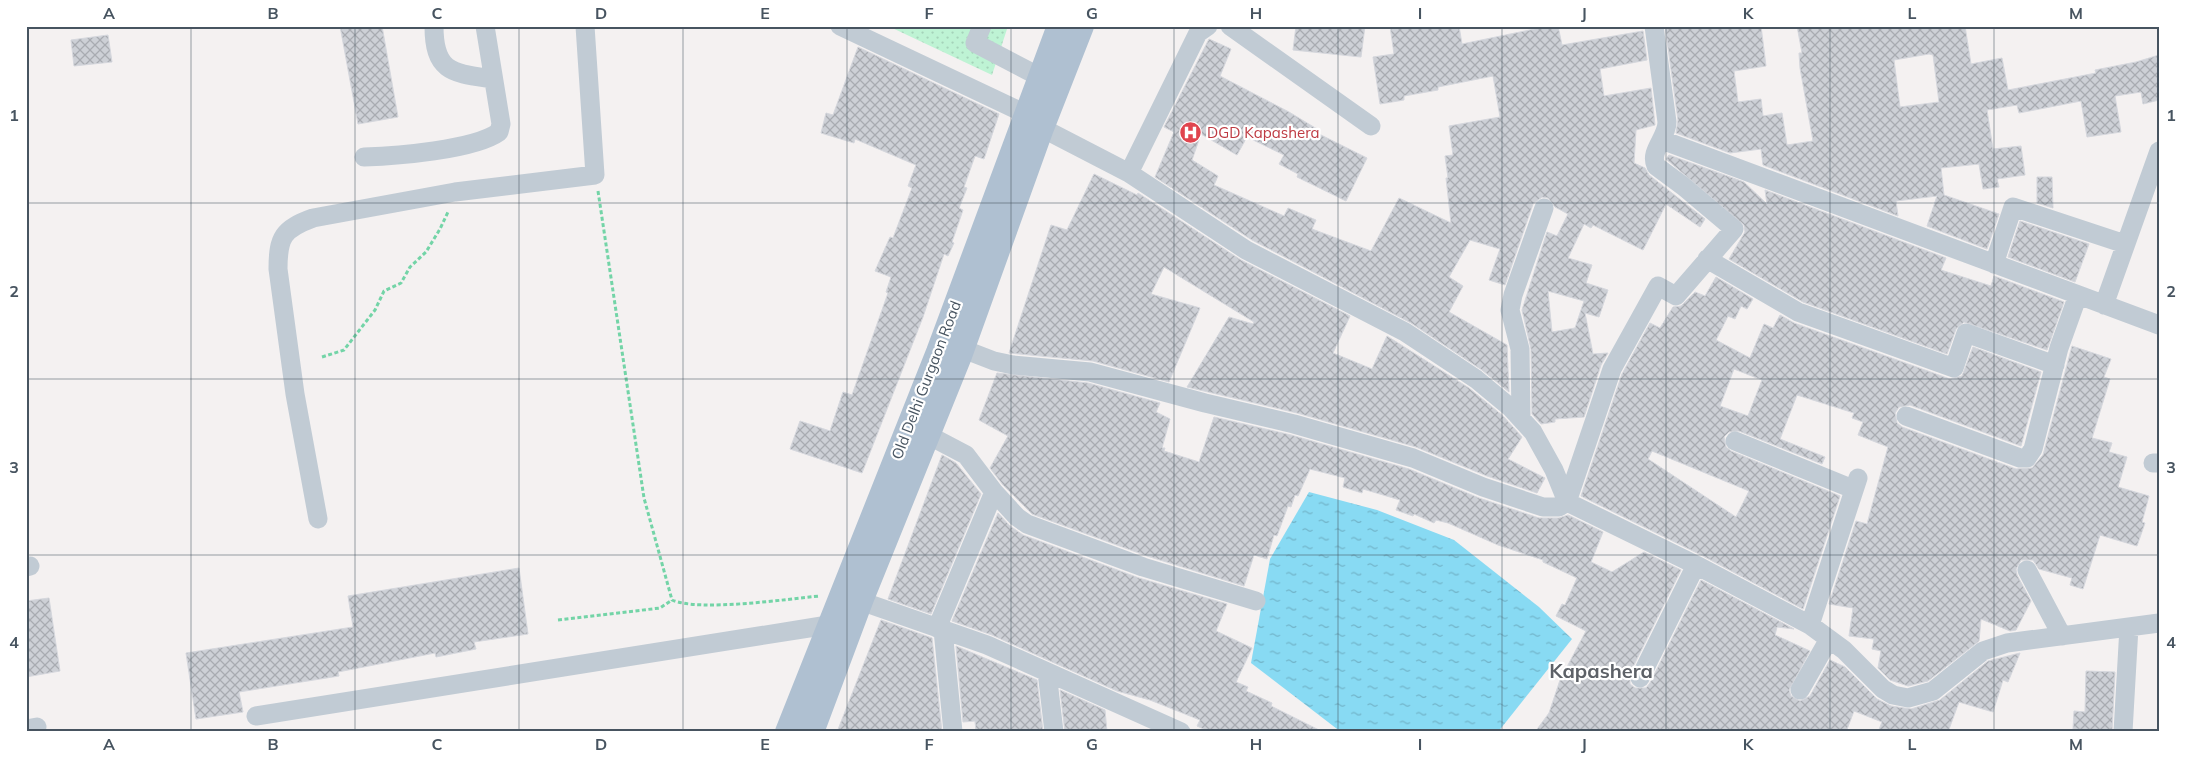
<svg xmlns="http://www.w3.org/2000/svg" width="2185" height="758" viewBox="0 0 2185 758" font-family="Mulish,sans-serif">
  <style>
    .park { fill: url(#park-dots) }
    .water { fill: url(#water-ripples) }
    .building { fill: url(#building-cross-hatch); stroke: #d5d7dd; fill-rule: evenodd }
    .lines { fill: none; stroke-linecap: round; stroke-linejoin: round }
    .path { stroke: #73d4a7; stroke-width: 3; stroke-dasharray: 4 2.5; stroke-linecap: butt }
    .minor { stroke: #c1cbd4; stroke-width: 19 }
    .major { stroke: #afc0d1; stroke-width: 24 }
    .grid { fill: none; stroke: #475460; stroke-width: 1; stroke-opacity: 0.55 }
    .labels { text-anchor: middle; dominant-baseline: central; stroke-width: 4.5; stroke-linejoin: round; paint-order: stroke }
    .health-label { font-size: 15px; fill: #be3a42; stroke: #fff; text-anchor: start }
    .street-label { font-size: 15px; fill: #475460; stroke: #fff }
    .district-label { font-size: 20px; font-weight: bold; fill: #5d6167; stroke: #fff }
    .neatline { fill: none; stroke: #475460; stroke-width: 2 }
    .grid-label { font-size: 16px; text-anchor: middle; font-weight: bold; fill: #475460 }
  </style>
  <defs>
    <pattern id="park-dots" width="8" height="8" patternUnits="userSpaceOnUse" patternTransform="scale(1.25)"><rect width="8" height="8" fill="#bef3d4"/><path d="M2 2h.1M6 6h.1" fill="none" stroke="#a5d2b9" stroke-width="1.8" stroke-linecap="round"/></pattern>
    <pattern id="water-ripples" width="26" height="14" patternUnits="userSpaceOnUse" patternTransform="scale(1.25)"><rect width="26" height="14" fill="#88daf3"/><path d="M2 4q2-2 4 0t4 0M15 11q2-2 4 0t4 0" fill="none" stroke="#71b3c8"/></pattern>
    <pattern id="building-cross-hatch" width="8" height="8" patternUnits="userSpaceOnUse" patternTransform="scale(1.25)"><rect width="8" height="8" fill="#cdd0d6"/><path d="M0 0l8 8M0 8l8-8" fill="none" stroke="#a8abb1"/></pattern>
  </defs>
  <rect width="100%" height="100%" fill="#f4f1f1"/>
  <path class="park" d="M888,26H1008L992,75Z"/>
  <path class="water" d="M1309,492L1377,510L1454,540L1539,607L1572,639L1498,732H1341L1251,663L1270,559Z"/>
  <path class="building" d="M340,26H382L398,117L358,124Z
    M1296,26H1365L1361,57L1293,50Z
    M1390,26H1459L1462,44L1549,26H1558L1562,45L1643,31L1647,60L1600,69L1604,96L1651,88L1655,125L1636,130L1634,163L1645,168L1649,175L1705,219L1700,227L1666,204L1643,250L1593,225L1591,228L1584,224L1568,258L1592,265L1586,283L1608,290L1599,317L1585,313L1593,354L1608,353L1601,365L1584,417L1555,419V422L1541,424L1532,414L1531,349L1522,310L1547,232L1557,236L1568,214L1555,207L1548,198L1542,197L1533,204L1505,285L1489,280L1500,249L1470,240L1449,277L1463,286L1449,312L1507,345L1509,392L1482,370L1411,323L1252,240L1155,177L1174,132L1164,127L1209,39L1231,49L1220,76L1289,112L1317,129L1315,132L1367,158L1346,201L1297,177L1298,174L1279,164L1284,155L1247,137L1237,155L1201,134L1192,160L1218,176L1214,185L1284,216L1288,208L1316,220L1312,229L1371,251L1399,198L1451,223L1446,178H1448L1445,156L1453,155L1449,126L1500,117L1493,76L1438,87V90L1404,96V100L1380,104L1373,57L1394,54ZM1548,291L1584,301L1575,328L1552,332Z
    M1665,26H1761L1766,66L1734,71L1738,102L1761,99L1763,116L1782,113L1787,145L1813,141L1800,68L1799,53H1802L1797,26H1965L1971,64L2002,58L2008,90L2096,73L2095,70L2136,62L2159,55V100L2143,104L2141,92L2115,96L2121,132L2087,137L2081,101L2019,113L2017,105L1987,110L1993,149L2021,146L2025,175L1997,179L1999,187L1983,189L1979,164L1941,168L1944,195L1999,214L1987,249L1927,226L1937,196L1896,201L1898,216L1763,165L1761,149L1730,153L1676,133L1678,120ZM1929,54L1933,55L1939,102L1900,107L1894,60Z
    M108,35L112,62L74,66L71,40Z
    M858,47L999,114L984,159L975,156L964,187L967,188L959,208L963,210L952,242L954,243L948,256L944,254L923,317L862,473L790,449L800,421L830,431L843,392L852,395L888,293L886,292L891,277L875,271L890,237L893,238L912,188L908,186L916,165L855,139L854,143L821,133L826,113L833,115Z
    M1669,155L1744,182L1767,204L1765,190L1946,258L1941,270L1991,286L1994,276L2064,302L2047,350L1964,322L1956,329L1947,354L1803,302L1729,259L1745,232L1744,225L1666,159Z
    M1094,174L1137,195L1138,193L1241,260L1350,316L1333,353L1372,369L1387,336L1469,388L1503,416L1522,437L1508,459L1545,478L1537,493L1487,476L1416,447L1297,413L1187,387L1229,317L1253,324L1254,322L1164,267L1151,294L1200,308L1169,382L1093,361L1009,353L1051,225L1067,230Z
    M2037,177H2052L2053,208L2037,203Z
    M2020,221L2089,244L2075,282L2008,257Z
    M1716,277L1753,299L1747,309L1741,306L1735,319L1728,316L1716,340L1750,358L1764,324L1773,328L1780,315L1794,323L1950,379L1962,376L1973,347L2041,372L2021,446L1910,405L1899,407L1895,413L1897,423L1902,427L2016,469L2032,468L2043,455L2072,346L2111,359L2104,377L2110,379L2092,438L2112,443L2109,452L2127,457L2118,487L2149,496L2142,522L2145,523L2137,546L2100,535L2083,589L2070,585L2072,578L2039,569L2033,560H2021L2016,569L2017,575L2031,601L2016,630L2010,631L1981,619L1979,641L1928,681L1908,686L1890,680L1878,668L1881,651L1872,649L1874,639L1849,636L1853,608L1829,604L1856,521L1867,524L1888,447L1858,435L1863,422L1852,418L1854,413L1797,395L1780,439L1825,457L1822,464L1739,431L1729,432L1724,437L1726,447L1731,451L1840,496L1803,609L1701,555L1581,496L1622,374L1650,323L1660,328L1673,307L1681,306L1695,292L1705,296ZM1734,369L1762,380L1748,416L1720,406ZM1652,451L1749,491L1736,517L1648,459Z
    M997,373L1088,383L1160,403L1156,412L1170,419L1162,448H1165L1164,451L1199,462L1214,417L1291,435L1409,469L1479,498L1539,518H1559L1568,515L1603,532L1591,562L1612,572L1644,552L1681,570L1630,673V684L1635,688H1646L1650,683L1701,580L1794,629L1777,627L1775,635L1810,651L1789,690L1791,696L1800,701L1810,696L1830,660L1845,667L1877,699L1891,706L1911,709L1940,700L1988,661L2020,653L2008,682L2003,680L1993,712L1959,702L1948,732H1878L1882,722L1854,711L1846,732H1535L1549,713L1560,680L1586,631L1556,616L1562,604L1565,605L1577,578L1543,562V560L1498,545L1448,523L1436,520L1434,523L1414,514L1413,516L1396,510L1400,500L1363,489L1362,493L1343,487L1345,478L1310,469L1298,496L1295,495L1291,507L1288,506L1277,536L1274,535L1267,559L1254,555L1244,586L1147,556L1032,514L1003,485L990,468L1008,436L979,420Z
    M942,455L956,463L981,494L931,614L888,599Z
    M998,513L1010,526L1023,535L1139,578L1227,604L1216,631L1252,648L1236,682L1248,687L1246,691L1272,703L1271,706L1323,732H1210L1197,726L1200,720L1150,700L1117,691L992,635L952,621Z
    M519,568L528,634L474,642L476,649L436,657L435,653L338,672L339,676L239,692L243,712L196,719L186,653L353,627L348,596Z
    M49,598L60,671L26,677V601Z
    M881,620L932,638L942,732H837Z
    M956,646L1037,680L1043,732H976L975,721L963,722Z
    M2086,671L2115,672L2112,731L2073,729L2074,711L2085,712Z
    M1060,690L1105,710L1107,732H1065Z"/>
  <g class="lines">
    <path class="path" d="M598,191L644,498L672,600C699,612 787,599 820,596
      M322,357L344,350L375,310L384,291L401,283L410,267L426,252L440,229L448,212
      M558,620L660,608L672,600"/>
    <path class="minor" d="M434,26C434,73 453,73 493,79
      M840,26L1026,114
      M982,26L975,43L1040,77
      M1230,26L1371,126
      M1042,128L1129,173L1246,250L1405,332L1476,379L1511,408L1533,432L1554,470L1567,502L1696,565L1810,625L1844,650L1883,689L1893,695L1908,698L1933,691L1983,651L2007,643L2159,623
      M1662,140L2159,325
      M364,157C396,156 474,150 499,132L501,124L485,26
      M1129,173L1198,33L1208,26
      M1707,259L1798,312L1954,368L1966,333L2055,365
      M1994,264L2013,207L2125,244
      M2104,305L2159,151
      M950,344L994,361L1013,365L1090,372L1205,403L1294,424L1413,458L1483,487L1543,507H1559L1567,502L1612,369L1658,286L1676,296L1734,229L1683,186L1656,166C1649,151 1667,138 1667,122L1654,26
      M1906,416L2020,458H2027L2033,449L2059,348L2078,295
      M1521,418L1520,349L1510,310L1513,295L1544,208
      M928,435L966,455L994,492L1017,517L1027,524L1143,567L1256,601
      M1735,441L1853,489
      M2153,463H2159
      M318,519L295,394L278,269C278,237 283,229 313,218L455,192L595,175L585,26
      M26,567L30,566
      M2027,570L2062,636
      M849,597L987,645L1181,732
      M1810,625L1858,478
      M937,628L994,492
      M943,630L953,732
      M1047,672L1054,732
      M1640,678L1696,565
      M1800,690L1829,639
      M256,716L828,625
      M26,729L37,727
      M2123,732L2129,627"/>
    <path class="major" d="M787,732L938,352L1059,26
      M812,732L861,601L960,356L1042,128L1082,26"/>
  </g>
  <path class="grid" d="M191,26V732M355,26V732M519,26V732M683,26V732M847,26V732M1011,26V732M1174,26V732M1338,26V732M1502,26V732M1666,26V732M1830,26V732M1994,26V732M26,203H2159M26,379H2159M26,555H2159"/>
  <defs>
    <symbol id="hospital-disc" viewBox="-11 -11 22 22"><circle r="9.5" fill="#e0444e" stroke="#fff"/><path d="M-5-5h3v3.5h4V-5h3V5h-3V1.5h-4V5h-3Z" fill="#fff"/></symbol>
  </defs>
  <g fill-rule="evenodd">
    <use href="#hospital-disc" x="1178" y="120" width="25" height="25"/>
  </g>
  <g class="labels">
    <g class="health-label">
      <text x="1207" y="132">DGD Kapashera</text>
    </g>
    <g class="street-label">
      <text transform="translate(926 380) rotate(-69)">Old Delhi Gurgaon Road</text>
    </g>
    <g class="district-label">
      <text x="1601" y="670">Kapashera</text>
    </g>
  </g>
  <rect width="2185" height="758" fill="none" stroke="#ffffff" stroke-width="55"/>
  <rect x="28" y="28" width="2130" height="702" class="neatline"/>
  <g class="grid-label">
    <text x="109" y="19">A</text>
    <text x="273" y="19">B</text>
    <text x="437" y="19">C</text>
    <text x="601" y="19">D</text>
    <text x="765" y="19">E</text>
    <text x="929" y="19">F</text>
    <text x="1092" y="19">G</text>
    <text x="1256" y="19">H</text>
    <text x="1420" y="19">I</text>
    <text x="1584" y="19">J</text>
    <text x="1748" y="19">K</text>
    <text x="1912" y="19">L</text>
    <text x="2076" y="19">M</text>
    <text x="14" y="121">1</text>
    <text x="2171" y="121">1</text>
    <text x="14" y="297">2</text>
    <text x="2171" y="297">2</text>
    <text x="14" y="473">3</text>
    <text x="2171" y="473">3</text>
    <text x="14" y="648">4</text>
    <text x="2171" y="648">4</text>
    <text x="109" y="750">A</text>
    <text x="273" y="750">B</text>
    <text x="437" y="750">C</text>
    <text x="601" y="750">D</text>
    <text x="765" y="750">E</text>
    <text x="929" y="750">F</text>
    <text x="1092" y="750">G</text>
    <text x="1256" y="750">H</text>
    <text x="1420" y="750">I</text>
    <text x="1584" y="750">J</text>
    <text x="1748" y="750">K</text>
    <text x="1912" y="750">L</text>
    <text x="2076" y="750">M</text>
  </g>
</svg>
